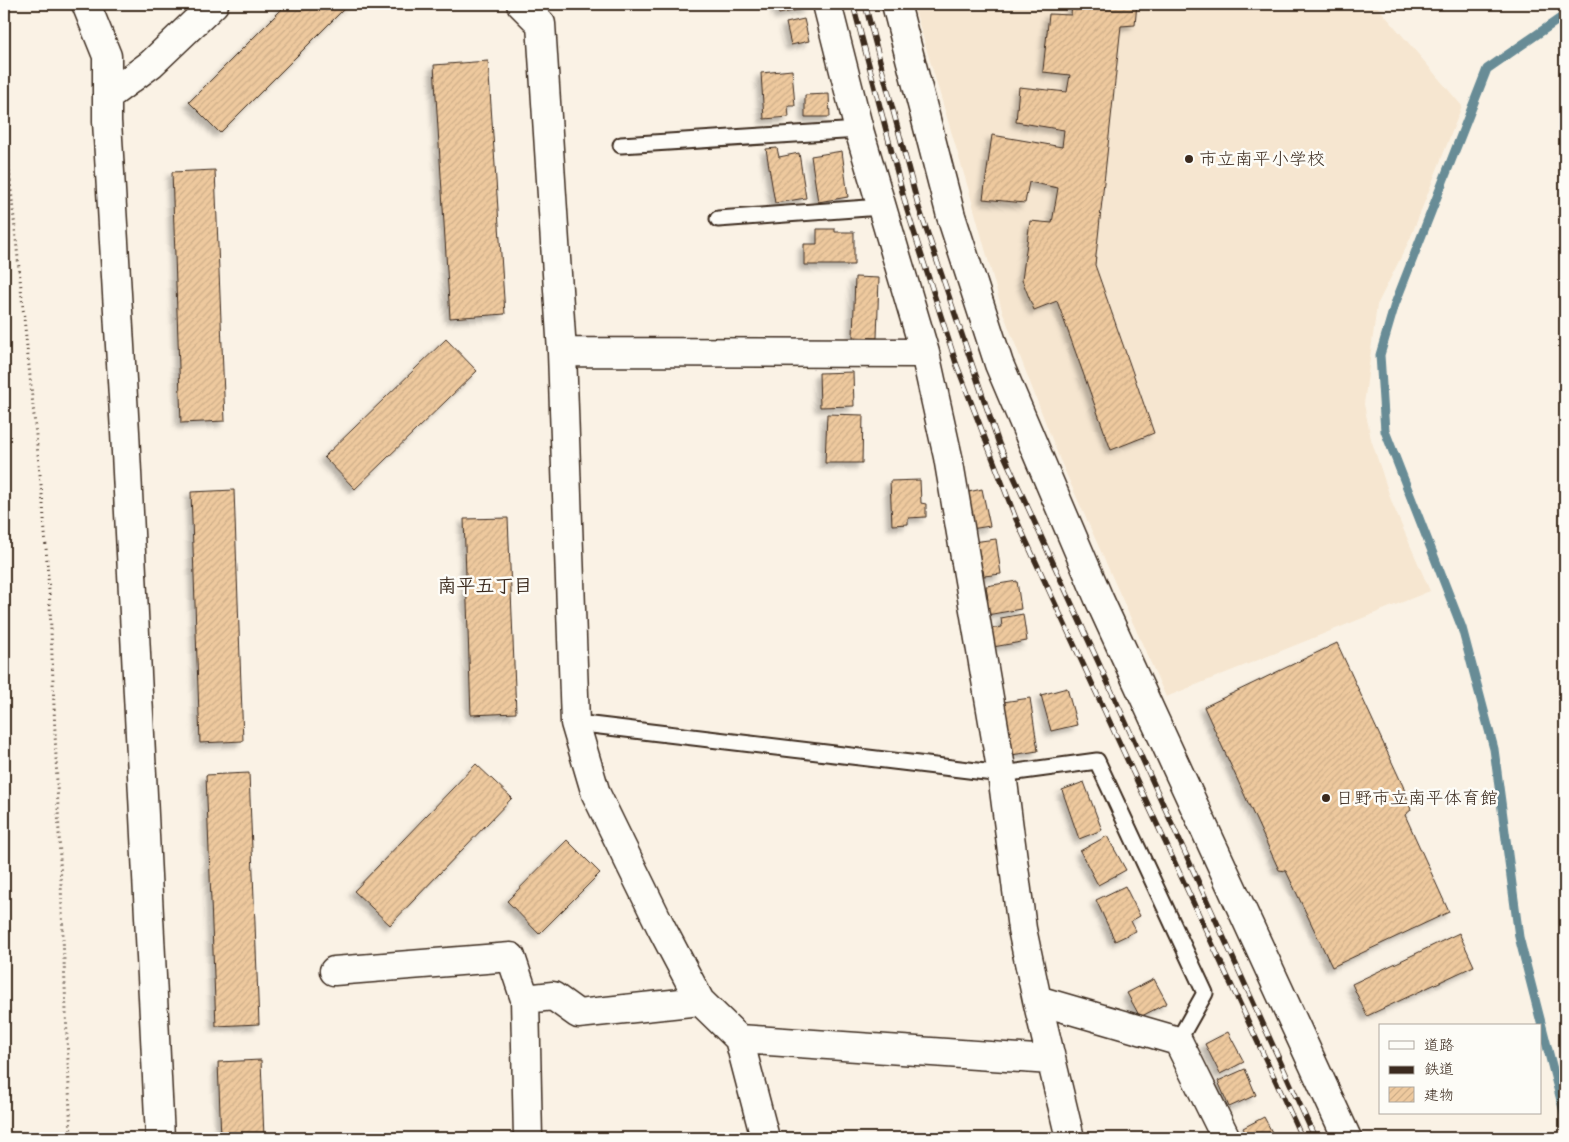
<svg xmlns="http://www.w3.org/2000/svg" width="1569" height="1142" viewBox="0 0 1569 1142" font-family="Itim,'Klee One',sans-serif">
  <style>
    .built { fill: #f6e6d0 }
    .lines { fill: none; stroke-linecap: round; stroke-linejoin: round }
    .stream { stroke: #678c96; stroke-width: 9 }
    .building { fill: url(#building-hatch); stroke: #3b2a1e; filter: url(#shadow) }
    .lane-casing { stroke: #3b2a1e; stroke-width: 19 }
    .street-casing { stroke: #3b2a1e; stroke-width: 31 }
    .path { stroke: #3b2a1e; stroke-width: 3; stroke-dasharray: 1 4; stroke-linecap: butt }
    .lane { stroke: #fdfcf7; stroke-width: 15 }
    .street { stroke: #fdfcf7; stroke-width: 28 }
    .rail-casing { stroke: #3b2a1e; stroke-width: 5.5 }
    .rail { stroke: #fdfcf7; stroke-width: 4; stroke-dasharray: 11; stroke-linecap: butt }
    .poi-dot { fill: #3b2a1e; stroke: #fdfcf7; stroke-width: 2 }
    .labels { text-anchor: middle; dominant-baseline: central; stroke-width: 5; stroke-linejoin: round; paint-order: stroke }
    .poi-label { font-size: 18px; fill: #3b2a1e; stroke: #fdfcf7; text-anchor: start }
    .neighbourhood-label { font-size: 19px; font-weight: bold; fill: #3b2a1e; stroke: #fdfcf7 }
  </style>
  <defs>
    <pattern id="building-hatch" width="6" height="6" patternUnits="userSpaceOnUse" patternTransform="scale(1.25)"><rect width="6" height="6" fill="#eec99e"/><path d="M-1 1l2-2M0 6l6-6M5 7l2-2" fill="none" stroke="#cdad88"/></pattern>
    <filter id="shadow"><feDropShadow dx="-4.5" dy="4.5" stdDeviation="2.5" flood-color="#0004"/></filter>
  </defs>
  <rect width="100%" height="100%" fill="#faf2e5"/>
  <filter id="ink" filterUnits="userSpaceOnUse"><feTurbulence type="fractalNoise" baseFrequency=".02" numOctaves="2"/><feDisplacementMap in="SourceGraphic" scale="10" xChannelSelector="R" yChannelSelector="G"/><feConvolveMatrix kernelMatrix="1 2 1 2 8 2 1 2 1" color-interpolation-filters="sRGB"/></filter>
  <g filter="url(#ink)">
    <path class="built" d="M913,4H1375L1401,34L1462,106L1410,239L1377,305L1364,404L1371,439L1392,503L1430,591L1166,697L1060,460L1002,310L969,191Z"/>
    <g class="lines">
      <path class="stream" d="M1565,15L1487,69L1395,304L1380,355L1385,431L1462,628L1494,749L1519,937L1565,1116"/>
    </g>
    <path class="building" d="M287,4H349L220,133L189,102Z
      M776,4H806L807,8L779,14Z
      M1072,4H1137L1135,25L1121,26L1095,265L1154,433L1111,450L1057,301L1034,310L1022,280L1030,221L1052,223L1058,188L1029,182L1025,203L983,199L992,135L1062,147L1064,130L1016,122L1019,87L1067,92L1070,75L1043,72V70L1049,14L1071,15Z
      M804,19L809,41L791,45L786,23Z
      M488,61L505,314L450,318L434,65Z
      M792,70L795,106H788L789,117L764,119L761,73Z
      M829,94L830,117H805V95Z
      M777,148L779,157L799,153L806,198L775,203L766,149Z
      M842,151L848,197L818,202L811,156Z
      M215,170L225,421L181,423L172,172Z
      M817,229H835V232H854V265H804V244H817Z
      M855,277L879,278L877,338L853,337Z
      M446,339L477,371L355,489L324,457Z
      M853,372L854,406L820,407L819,373Z
      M827,414L863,415L862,463H825Z
      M920,480L921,503L926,504V517L908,518V524L892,525L890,481Z
      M982,489L990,526L971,529L964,493Z
      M234,490L243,741L200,743L191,492Z
      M508,518L516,713L471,715L464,519Z
      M996,539L1001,574L984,576L983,570L977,571L973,542Z
      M1017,581L1021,609L987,615L984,602L988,600L986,586Z
      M1023,614L1027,641L993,647L989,629L1002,627L1001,618Z
      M1337,643L1403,786L1411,810L1405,815L1449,912L1332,967L1286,871L1279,870L1204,707Z
      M1067,688L1077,725L1051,731L1041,695Z
      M1030,698L1038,751L1011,755L1003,702Z
      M476,764L512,798L390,925L354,891Z
      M249,773L259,1024L216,1026L206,775Z
      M1084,782L1102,830L1079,839L1062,790Z
      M1107,836L1126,870L1098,885L1080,851Z
      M567,840L600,873L539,934L507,901Z
      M1125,886L1140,916L1131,921L1136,931L1115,941L1096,900Z
      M1459,933L1474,966L1367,1016L1352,984Z
      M1154,979L1167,1003L1140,1017L1127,993Z
      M1228,1032L1244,1062L1220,1074L1205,1044Z
      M261,1060L264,1138H221L218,1062Z
      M1245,1069L1256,1095L1229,1107L1218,1081Z
      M1264,1117L1275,1138H1248L1243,1128Z"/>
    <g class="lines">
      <defs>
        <path id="lane" d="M621,145L859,130
          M718,219L881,207
          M575,723L1002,774L1097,761L1205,993L1178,1041"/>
        <path id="street" d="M86,4L107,56V121L125,432L160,1138
          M521,4L541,24L562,352L575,723L596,794L661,927L700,1001L578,1014L553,996L525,999L528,1138
          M827,4L859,130L925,353L948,457L1002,774L1022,929L1037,1000L1070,1138
          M896,4L951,216L999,364L1099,599L1347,1138
          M108,96L151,64L214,4
          M562,352L925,353
          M334,971L511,957L525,999
          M1037,1000L1178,1041L1226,1138
          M700,1001L739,1039L765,1138
          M739,1039L1051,1060"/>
      </defs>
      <use href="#lane" class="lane-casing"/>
      <use href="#street" class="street-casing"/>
      <path class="path" d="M4,121L43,504L50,605L71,1138"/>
      <use href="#lane" class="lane"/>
      <use href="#street" class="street"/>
      <defs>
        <path id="rail" d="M853,4L907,210L956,363L1016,519L1302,1138
          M865,4L918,205L999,444L1315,1138"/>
      </defs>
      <use href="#rail" class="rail-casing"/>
      <use href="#rail" class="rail"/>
    </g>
  </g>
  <g class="poi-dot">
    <circle cx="1189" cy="159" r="5"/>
    <circle cx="1326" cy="798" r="5"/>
  </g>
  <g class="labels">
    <g class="poi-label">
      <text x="1199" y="159">市立南平小学校</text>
      <text x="1336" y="798">日野市立南平体育館</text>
    </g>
    <g class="neighbourhood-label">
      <text x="485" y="585">南平五丁目</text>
    </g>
  </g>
  <rect width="1569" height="1142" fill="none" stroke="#fdfcf7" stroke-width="20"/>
  <rect x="10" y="10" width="1549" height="1122" fill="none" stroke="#3b2a1e" stroke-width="2" filter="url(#ink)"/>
  <rect x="1379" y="1024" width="162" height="90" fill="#fdfcf7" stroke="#afa8a0"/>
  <rect x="1389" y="1041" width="25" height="8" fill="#fdfcf7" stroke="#afa8a0"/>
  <text x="1424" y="1050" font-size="15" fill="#3b2a1e">道路</text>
  <rect x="1389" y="1066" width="25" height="8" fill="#3b2a1e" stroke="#afa8a0"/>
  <text x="1424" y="1074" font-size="15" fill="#3b2a1e">鉄道</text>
  <rect x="1389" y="1087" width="25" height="15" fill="url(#building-hatch)" stroke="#afa8a0"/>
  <text x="1424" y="1100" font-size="15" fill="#3b2a1e">建物</text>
</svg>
